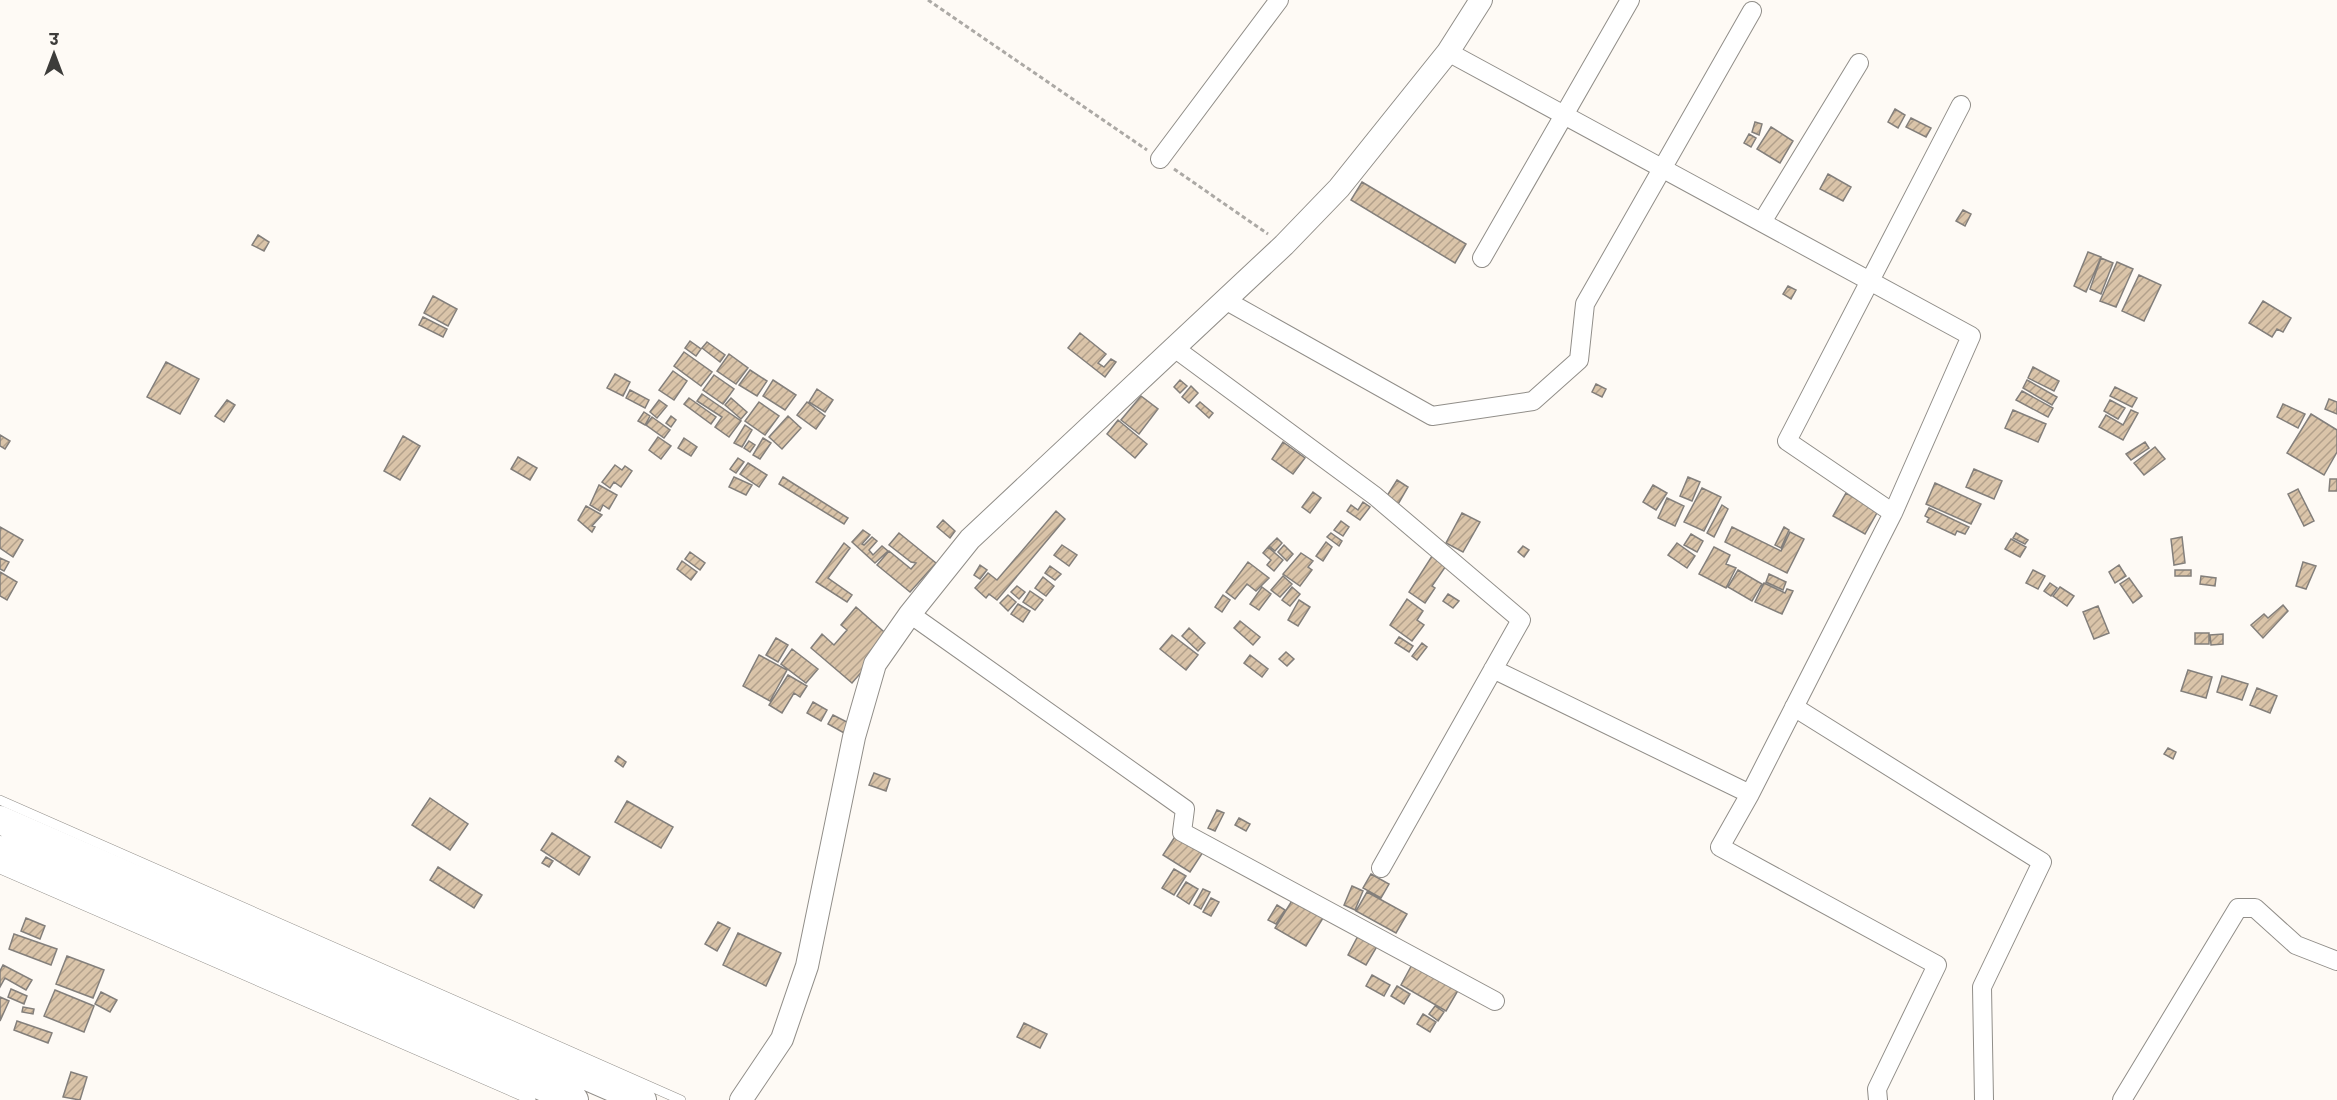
<svg xmlns="http://www.w3.org/2000/svg" width="2337" height="1100" viewBox="0 0 2337 1100" font-family="Poppins,'Noto Sans Devanagari',sans-serif">
  <style>
    .building { fill: url(#building-hatch); stroke: #837f7b; stroke-width: 1.5 }
    .lines { fill: none; stroke-linecap: round; stroke-linejoin: round }
    .service-casing { stroke: #918e89; stroke-width: 10 }
    .minor-casing { stroke: #918e89; stroke-width: 20 }
    .tertiary-casing { stroke: #918e89; stroke-width: 24 }
    .primary-casing { stroke: #918e89; stroke-width: 30 }
    .path { stroke: #aca9a5; stroke-width: 3; stroke-dasharray: 4.5 3; stroke-linecap: butt }
    .service { stroke: #fff; stroke-width: 9 }
    .minor { stroke: #fff; stroke-width: 18 }
    .tertiary { stroke: #fff; stroke-width: 22 }
    .primary { stroke: #fff; stroke-width: 28 }
  </style>
  <defs>
    <pattern id="building-hatch" width="6" height="6" patternUnits="userSpaceOnUse" patternTransform="scale(1.5)"><rect width="6" height="6" fill="#dac4a9"/><path d="M-1 1l2-2M0 6l6-6M5 7l2-2" fill="none" stroke="#b2a08b"/></pattern>
  </defs>
  <rect width="100%" height="100%" fill="#fefaf5"/>
  <path class="building" d="M1895,109L1905,115L1898,128L1888,122Z
    M1911,118L1931,128L1926,137L1906,127Z
    M1755,122L1762,124L1759,135L1752,132Z
    M1771,127L1793,141L1780,163L1757,149Z
    M1749,134L1756,138L1751,147L1744,143Z
    M1828,174L1851,187L1843,201L1820,189Z
    M1362,182L1466,244L1455,263L1351,200Z
    M1963,210L1971,214L1965,226L1956,221Z
    M258,235L269,242L264,251L252,245Z
    M2088,252L2101,257L2086,292L2074,286Z
    M2101,258L2113,263L2101,294L2090,289Z
    M2117,262L2133,269L2116,307L2100,301Z
    M2139,275L2161,285L2144,321L2122,311Z
    M1788,286L1796,290L1791,299L1783,294Z
    M433,296L457,309L448,326L424,313Z
    M2263,301L2291,318L2283,332L2277,329L2272,337L2249,323Z
    M423,317L447,329L443,337L419,325Z
    M1080,333L1106,354L1098,363L1104,367L1111,359L1116,362L1105,377L1068,348Z
    M690,341L701,349L696,356L685,348Z
    M707,342L725,355L720,362L702,348Z
    M684,352L712,372L701,386L674,366Z
    M729,354L748,368L736,384L717,371Z
    M166,362L199,379L180,414L147,397Z
    M2033,367L2059,381L2054,391L2028,378Z
    M750,370L767,381L757,396L739,385Z
    M673,371L687,381L674,400L659,390Z
    M615,374L630,382L623,396L607,388Z
    M714,375L734,389L723,404L703,390Z
    M773,380L796,395L785,410L763,396Z
    M1180,380L1187,386L1180,393L1174,387Z
    M2027,380L2057,397L2052,405L2023,388Z
    M1596,384L1606,389L1602,397L1592,392Z
    M1191,386L1198,393L1189,403L1182,397Z
    M2115,387L2137,398L2132,407L2110,396Z
    M817,389L833,400L825,412L809,402Z
    M630,390L649,400L645,408L626,398Z
    M2022,391L2053,408L2048,417L2016,400Z
    M702,394L741,421L729,437L715,427L722,417L697,401Z
    M1141,396L1158,409L1139,434L1121,420Z
    M689,398L716,417L711,424L684,404Z
    M731,398L747,412L741,419L725,405Z
    M2329,399L2337,402V414L2325,409Z
    M227,400L235,405L224,422L215,416Z
    M659,400L667,406L657,418L650,412Z
    M2110,400L2125,408L2118,419L2104,411Z
    M759,402L779,416L765,435L745,421Z
    M807,402L825,416L816,429L797,415Z
    M1200,402L1213,413L1209,418L1196,406Z
    M2283,404L2305,414L2298,428L2277,417Z
    M2013,410L2046,424L2038,442L2005,428Z
    M2131,410L2138,413L2123,440L2099,427L2106,415L2123,425Z
    M644,412L650,416L645,425L638,421Z
    M2311,414L2337,430V452L2324,475L2287,453Z
    M671,416L676,420L671,427L666,423Z
    M788,416L801,428L782,449L769,437Z
    M652,417L670,430L664,438L646,425Z
    M1118,420L1147,444L1135,458L1107,434Z
    M745,425L752,430L742,447L734,443Z
    M0,435L10,441L5,449L0,446Z
    M403,436L420,446L400,480L384,471Z
    M658,437L671,446L661,459L649,450Z
    M684,438L697,447L691,456L678,448Z
    M763,438L771,443L760,459L753,455Z
    M749,441L755,445L750,452L744,448Z
    M1283,442L1305,458L1293,474L1272,459Z
    M2145,442L2149,448L2131,460L2126,454Z
    M2155,447L2165,459L2144,475L2134,463Z
    M518,457L537,468L530,480L511,469Z
    M738,458L744,462L736,473L730,469Z
    M748,463L767,475L759,487L740,474Z
    M615,465L622,470L625,466L632,471L621,487L614,482L610,488L602,482Z
    M1974,469L2002,481L1994,499L1966,487Z
    M734,477L752,485L746,495L729,487Z
    M783,477L848,518L844,524L779,484Z
    M1688,477L1700,482L1692,501L1680,496Z
    M2330,479H2337V491H2329Z
    M1397,480L1408,487L1397,506L1385,499Z
    M1935,483L1981,504L1971,524L1926,504Z
    M599,485L617,495L609,509L603,505L600,511L590,505Z
    M1653,485L1667,493L1656,510L1643,502Z
    M1702,488L1721,497L1704,531L1684,522Z
    M2298,489L2314,521L2304,526L2288,494Z
    M1313,492L1321,498L1310,513L1302,507Z
    M1846,493L1878,511L1865,534L1833,516Z
    M1667,498L1684,506L1675,526L1658,518Z
    M1363,502L1370,507L1360,520L1347,511L1351,505L1358,510Z
    M1722,505L1728,509L1714,537L1707,533Z
    M586,506L602,515L592,526L595,527L592,532L578,520Z
    M1929,508L1969,527L1965,534L1957,531L1955,535L1927,522L1929,518L1925,516Z
    M1056,511L1065,519L997,600L989,594L986,598L975,588L988,573L997,580Z
    M1462,513L1480,522L1463,552L1446,543Z
    M943,520L955,531L950,538L937,527Z
    M1341,521L1349,527L1343,536L1334,530Z
    M0,527L23,540L13,557L0,548Z
    M1732,527L1781,551L1790,532L1804,539L1787,573L1725,542Z
    M1784,527L1789,530L1781,548L1775,545Z
    M863,530L870,535L862,544L864,545L872,537L877,541L869,550L873,555L882,546L888,551L875,563L852,542Z
    M899,533L936,563L910,592L877,565L889,551L911,569L916,563L911,562L889,545Z
    M1331,533L1342,541L1339,546L1327,537Z
    M2016,533L2028,540L2025,544L2013,538Z
    M1691,534L1703,541L1697,552L1684,545Z
    M2182,537L2185,563L2174,565L2171,539Z
    M1277,538L1282,543L1275,551L1269,546Z
    M2011,539L2026,547L2020,557L2005,549Z
    M1326,542L1332,547L1323,561L1316,556Z
    M844,543L850,548L828,578L852,595L847,602L816,582Z
    M1677,543L1695,556L1687,568L1668,555Z
    M1062,545L1077,555L1069,566L1054,555Z
    M1284,545L1293,554L1287,561L1278,552Z
    M1523,546L1529,550L1524,557L1518,552Z
    M1268,547L1283,560L1274,571L1267,565L1271,560L1263,553Z
    M1714,547L1730,555L1726,564L1736,568L1726,588L1699,574Z
    M690,552L705,563L700,570L685,559Z
    M1301,553L1313,561L1308,567L1312,570L1300,586L1283,574Z
    M1434,553L1448,563L1432,586L1435,588L1425,603L1409,592Z
    M0,558L9,562L4,571L0,569Z
    M682,561L697,572L691,580L677,569Z
    M1248,562L1269,578L1256,591L1247,584L1235,599L1226,592Z
    M2303,562L2316,566L2306,589L2296,586Z
    M980,565L987,570L980,579L974,575Z
    M2119,565L2126,576L2115,583L2109,572Z
    M1050,566L1061,574L1055,580L1045,573Z
    M1738,570L1762,584L1752,601L1728,587Z
    M2033,570L2045,576L2038,589L2026,583Z
    M2175,570H2191V576H2175Z
    M0,572L17,582L7,600L0,596Z
    M1769,574L1786,582L1783,590L1766,582Z
    M1283,576L1292,584L1280,597L1271,590Z
    M2201,576L2216,578L2215,586L2200,584Z
    M1043,577L1054,586L1046,596L1035,588Z
    M2129,578L2142,596L2133,603L2120,584Z
    M1764,583L1785,593L1787,589L1793,591L1782,614L1755,602Z
    M2050,583L2057,588L2051,596L2044,591Z
    M1017,586L1025,592L1019,599L1011,592Z
    M1262,587L1271,594L1259,610L1250,604Z
    M1292,587L1300,594L1290,606L1282,600Z
    M2060,587L2074,596L2067,606L2053,596Z
    M1030,591L1043,600L1035,610L1023,602Z
    M1448,594L1459,601L1453,608L1443,601Z
    M1008,595L1016,602L1008,611L1000,603Z
    M1223,595L1230,600L1222,612L1215,607Z
    M1407,599L1423,611L1417,620L1424,625L1412,641L1390,625Z
    M1299,600L1310,607L1298,626L1288,620Z
    M1018,604L1030,611L1023,622L1011,614Z
    M2283,605L2288,611L2263,638L2251,625L2264,614L2268,618Z
    M2098,606L2109,633L2094,639L2083,612Z
    M856,607L891,638L852,683L811,648L822,634L834,645L847,630L841,625Z
    M1240,621L1260,637L1253,645L1234,628Z
    M1189,628L1205,643L1198,651L1182,636Z
    M2195,633H2209V644H2195Z
    M2223,634V644L2211,645L2210,635Z
    M1172,635L1198,655L1186,670L1160,649Z
    M1399,637L1413,646L1409,652L1395,643Z
    M776,638L788,645L778,662L766,655Z
    M1422,643L1427,647L1417,660L1412,656Z
    M792,649L818,669L806,683L781,664Z
    M1286,652L1294,659L1287,666L1279,659Z
    M759,655L787,670L770,701L743,686Z
    M1250,655L1268,669L1262,677L1244,663Z
    M2188,670L2212,677L2206,698L2181,691Z
    M788,675L807,686L800,697L794,693L782,713L769,705Z
    M2222,676L2248,684L2242,700L2217,692Z
    M2257,688L2277,696L2270,713L2250,705Z
    M813,702L827,710L821,721L807,713Z
    M833,715L849,723L844,733L828,724Z
    M2168,748L2176,752L2173,759L2164,754Z
    M618,756L626,762L623,767L615,761Z
    M874,773L890,779L886,791L869,785Z
    M430,798L468,824L450,850L412,825Z
    M627,801L673,827L661,848L615,822Z
    M1217,810L1224,813L1215,831L1208,828Z
    M1239,818L1250,824L1246,831L1235,825Z
    M552,833L590,857L579,875L541,850Z
    M1176,835L1203,852L1190,872L1163,855Z
    M546,857L553,861L549,867L542,863Z
    M438,867L482,895L474,908L430,880Z
    M1174,869L1186,876L1174,895L1162,888Z
    M1371,874L1389,884L1381,898L1363,888Z
    M1186,882L1198,889L1189,904L1177,896Z
    M1352,886L1363,891L1355,910L1344,905Z
    M1203,889L1210,892L1201,909L1194,905Z
    M1367,892L1407,914L1396,933L1356,911Z
    M1211,898L1219,902L1211,916L1203,912Z
    M1293,899L1323,918L1306,946L1275,928Z
    M1277,905L1285,910L1276,924L1268,920Z
    M26,918L45,926L40,939L21,931Z
    M718,922L730,928L717,951L705,944Z
    M1360,932L1379,943L1366,965L1348,955Z
    M738,933L781,953L766,986L723,965Z
    M14,934L57,949L51,965L9,949Z
    M67,956L104,970L93,998L56,984Z
    M1414,961L1460,987L1446,1011L1401,985Z
    M3,965L32,980L26,990L5,978L0,987V971Z
    M1372,975L1390,985L1384,996L1366,986Z
    M1397,986L1410,994L1404,1004L1391,996Z
    M11,989L27,996L24,1004L8,997Z
    M55,990L94,1006L84,1032L44,1016Z
    M101,992L117,1000L110,1012L95,1004Z
    M0,997L9,1001L0,1021Z
    M1435,1006L1444,1012L1438,1021L1429,1014Z
    M23,1007L34,1009L33,1014L22,1012Z
    M1423,1014L1436,1022L1430,1032L1417,1024Z
    M17,1021L52,1033L48,1043L14,1030Z
    M1024,1023L1047,1034L1040,1048L1017,1037Z
    M71,1072L87,1077L80,1100L63,1097Z"/>
  <g class="lines">
    <defs>
      <path id="service" d="M0,800L681,1100
        M0,869L531,1100"/>
      <path id="minor" d="M1448,52L1971,336L1893,513L1787,441L1961,105
        M1160,159L1279,0
        M1762,222L1859,63
        M1482,258L1630,0
        M1225,300L1432,416L1533,401L1579,360L1585,304L1752,11
        M1173,347L1375,496L1521,620L1381,868
        M910,614L1185,809L1182,832L1495,1001
        M1493,669L1750,794L1893,513
        M1794,707L2042,862L1982,987L1984,1100
        M1750,794L1720,847L1937,965L1877,1089L1878,1100
        M2122,1100L2238,908H2255L2296,945L2337,961"/>
      <path id="tertiary" d="M741,1100L782,1039L807,966L854,737L875,664L910,614L970,539L1284,245L1339,188L1448,52L1481,0"/>
      <path id="primary" d="M0,820L642,1100
        M0,850L574,1100"/>
    </defs>
    <use href="#service" class="service-casing"/>
    <use href="#minor" class="minor-casing"/>
    <use href="#tertiary" class="tertiary-casing"/>
    <use href="#primary" class="primary-casing"/>
    <path class="path" d="M928,0L1147,150
      M1174,169L1268,234"/>
    <use href="#service" class="service"/>
    <use href="#minor" class="minor"/>
    <use href="#tertiary" class="tertiary"/>
    <use href="#primary" class="primary"/>
  </g>
  <g transform="translate(54 54)" stroke="#fefaf5" stroke-width="4.5" paint-order="stroke">
  <path d="M0-4.5L10 22L0 15L-10 22Z" fill="#3d3c3a"/>
  <text y="-9" font-size="16" font-weight="bold" text-anchor="middle" fill="#3d3c3a">उ</text>
  </g>
</svg>
